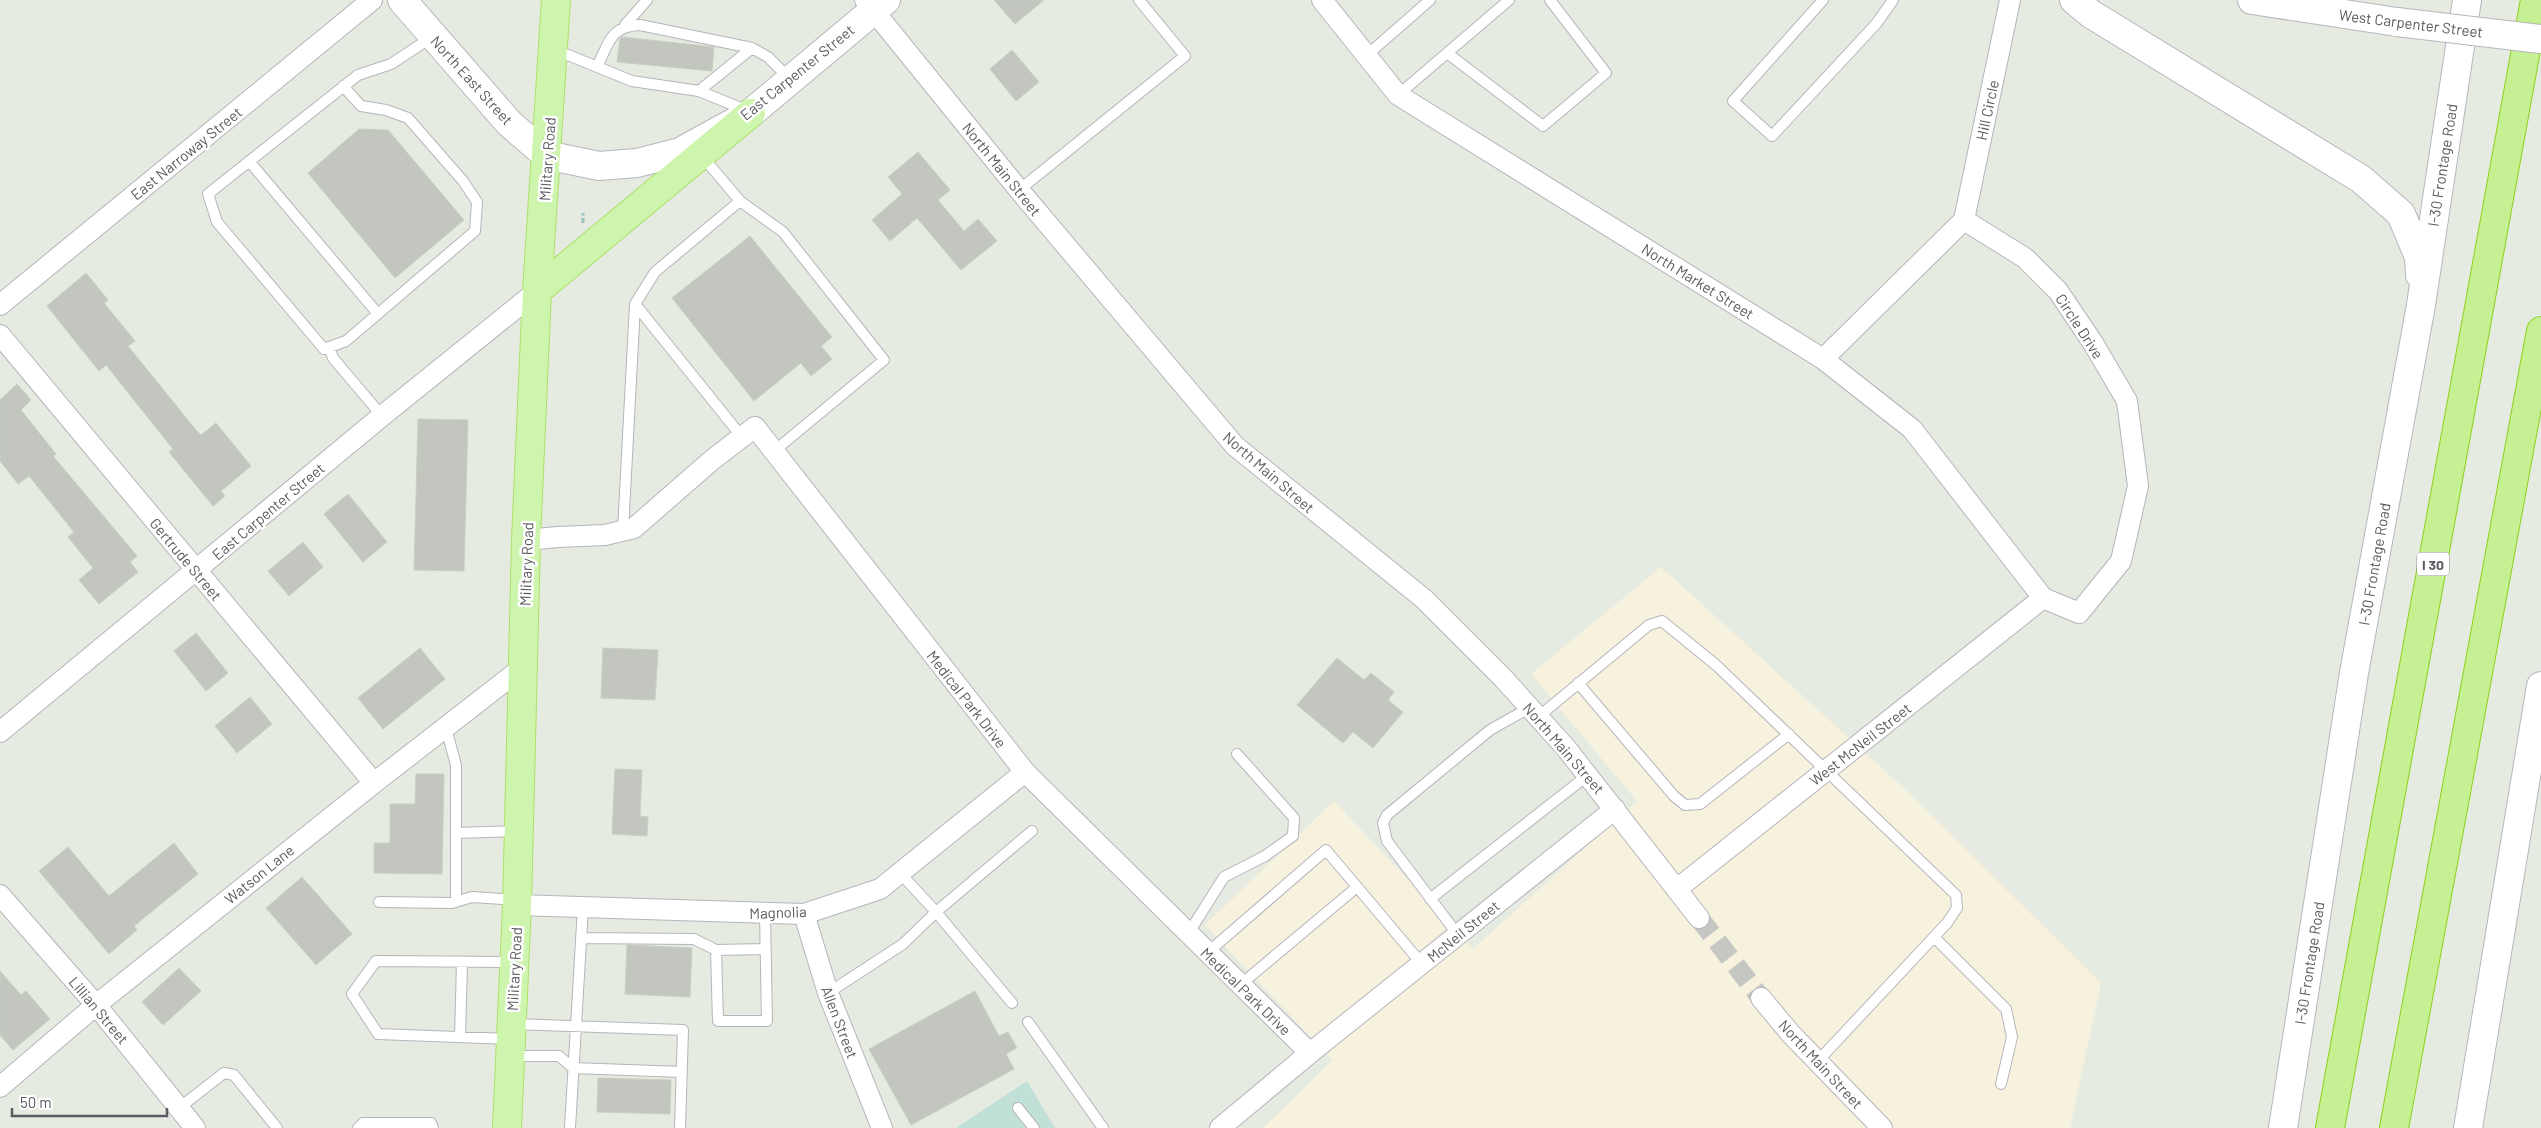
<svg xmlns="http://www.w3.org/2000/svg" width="2541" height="1128" viewBox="0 0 2541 1128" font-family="Barlow,sans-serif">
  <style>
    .medical { fill: #f7f2de }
    .green { fill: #c1e0d7 }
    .building { fill: #c3c6be; stroke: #c9cfc1 }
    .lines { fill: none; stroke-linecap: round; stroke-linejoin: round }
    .street-tunnel { stroke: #c4c7c2; stroke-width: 20; stroke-dasharray: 20 10; stroke-linecap: butt }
    .lane-casing { stroke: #b6b4bb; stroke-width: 12 }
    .street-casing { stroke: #b6b4bb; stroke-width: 22 }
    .secondary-casing { stroke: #b8b5bc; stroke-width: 30 }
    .primary-casing { stroke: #ace066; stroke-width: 30 }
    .highway-casing { stroke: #8ad31a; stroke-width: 30 }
    .path { stroke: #9cc2c2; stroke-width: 3; stroke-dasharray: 5 2.5; stroke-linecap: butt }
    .lane { stroke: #fff; stroke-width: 10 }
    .street { stroke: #fff; stroke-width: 20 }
    .secondary { stroke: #fff; stroke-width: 28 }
    .primary { stroke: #cef5ad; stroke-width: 28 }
    .highway { stroke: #c6f094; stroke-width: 28 }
    .secondary-bridge-casing { stroke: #b8b5bc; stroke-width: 30; stroke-linecap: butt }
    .secondary-bridge { stroke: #fff; stroke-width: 28 }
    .labels { text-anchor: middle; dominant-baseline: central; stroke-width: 5; stroke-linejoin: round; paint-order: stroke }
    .shield { fill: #fff; stroke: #8d8c90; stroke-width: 1 }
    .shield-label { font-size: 14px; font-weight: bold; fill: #5c5a61 }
    .street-label { font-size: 15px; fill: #5c5a61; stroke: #fff }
  </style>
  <rect width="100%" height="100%" fill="#e6ebe2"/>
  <path class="medical" d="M1661,567L1905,789L2101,983L2070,1128H1263L1333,1060L1205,925L1334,801L1473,949L1637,801L1531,674Z"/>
  <path class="green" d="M1027,1081L1055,1128H956Z"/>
  <path class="building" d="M994,0H1044L1015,24Z
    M622,37L714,47L712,71L617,62L620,39Z
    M1012,50L1039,82L1016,101L990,69Z
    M359,129L388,130L464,220L395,278L308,173Z
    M918,152L950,190L938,200L964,231L978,219L997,241L961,270L917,218L890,241L872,220L902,194L888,177Z
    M750,236L832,337L821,346L832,359L811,376L801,363L754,401L672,298Z
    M86,273L108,300L104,303L135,341L128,346L196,430L201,435L216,423L251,466L221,491L225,496L213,506L169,452L173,449L106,365L99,371L47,306Z
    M17,384L31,400L21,410L56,454L53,456L137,556L130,562L138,572L99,604L79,580L93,568L68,537L74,532L29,476L18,484L0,461V400Z
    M418,419L468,420L464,571L414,570Z
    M348,494L387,542L363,562L324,514Z
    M303,542L323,567L289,596L268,571Z
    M196,633L228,673L206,691L174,651Z
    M420,648L445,679L383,729L358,698Z
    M603,648L658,650L655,700L601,698Z
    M1337,658L1364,680L1371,673L1394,692L1388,700L1403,712L1373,748L1353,732L1343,743L1297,705Z
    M250,697L272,724L237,753L215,726Z
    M615,769L642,770L640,816L648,817L647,836L612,834Z
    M416,774H444L442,874L374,873V843H390V804H415Z
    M174,843L198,874L134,926L137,930L109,954L39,871L68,847L109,896Z
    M302,877L352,934L316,965L266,908Z
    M627,945L692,948L690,997L625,994Z
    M179,968L201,991L163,1025L142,1002Z
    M0,971L21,995L26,991L50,1019L13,1050L0,1035Z
    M975,991L999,1036L1008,1032L1017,1048L1006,1054L1014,1069L911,1125L869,1049Z
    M598,1078L671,1080L670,1114L597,1112Z"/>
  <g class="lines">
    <path class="street-tunnel" d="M1699,918L1761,998"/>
    <defs>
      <path id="lane" d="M1823,0L1733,101L1772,136L1876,24L1893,0
        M625,25L647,0
        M553,49L632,81L699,91L748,111
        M1447,53L1543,126L1606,73L1550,0
        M1366,56L1430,0
        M597,67C609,43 610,26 640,25L752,48
        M343,86L361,106L386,110L408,118L463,181L477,202L475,231L346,341L324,349L217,222L208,194L358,75L391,64L432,37
        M699,91L752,48L768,57L790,79
        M1398,95L1509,0
        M702,156L740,201
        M249,161L378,314
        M1019,190L1185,56L1139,0
        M329,347L333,358L382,416
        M742,437L635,304L655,272L740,201L783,232L884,360L773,452
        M623,531L635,304
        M1578,683L1674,796L1685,805L1700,804L1789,734
        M1538,717L1649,625L1662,621L1716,665L1956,895L1957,908L1947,923L1817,1062
        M446,728L456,765V902
        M456,833L518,831
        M900,873L936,912L1032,831
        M1430,899L1588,775
        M379,902L452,903L472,897L516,900
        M1188,934L1224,877L1265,856L1293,836L1294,818L1237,754
        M1458,935L1387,841L1383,823L1387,815L1490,730L1529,708
        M1934,937L2006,1009L2012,1037L2001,1084
        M581,938L694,939L716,950L765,949
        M716,950L718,1021H767L765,914
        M1207,953L1326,850L1422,964
        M1240,985L1357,887
        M828,993L903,944L936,912L1012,1003
        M1028,1022L1103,1128
        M513,1024L683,1030L680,1128
        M460,1037L462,962
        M510,1039L378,1034L352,994L376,961L513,962
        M510,1056H559L573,1068L682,1072
        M179,1108L224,1073L234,1075L277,1128
        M1018,1108L1034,1128
        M358,1128L363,1123H431L433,1128
        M570,1128L583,907"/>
      <path id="street" d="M865,0L1019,190L1235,446L1424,599L1503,678L1566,748L1699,918
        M1322,0L1398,95L1823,359L1912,429L2043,598L2079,613L2121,561L2138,486L2127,401L2093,343L2058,291L2025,258L1964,220
        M1964,220L2010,0
        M0,305L372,0
        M0,335L374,783
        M1823,359L1964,220
        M526,540L558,537L605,535L634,528L712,460L755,427L1025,772L1310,1053L1220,1128
        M0,732L382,416L537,291
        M1677,889L2043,598
        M0,895L96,1005L195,1128
        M517,905L804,914L880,889L1025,772
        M804,914L828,993L882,1128
        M1761,998L1790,1033L1882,1128
        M1310,1053L1615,809
        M0,1087L96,1005L374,783L523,667"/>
      <path id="secondary" d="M402,0L509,123L546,155L599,166L637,163L680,152L751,113L886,0
        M2074,0L2091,14L2361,179L2401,214L2419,257L2420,275
        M2252,0L2397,22
        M2283,1128L2354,673L2421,305L2467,0
        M2468,1128L2541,686"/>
      <path id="primary" d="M537,291L751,113
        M507,1128L517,905L526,540L537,291L556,0"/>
      <path id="highway" d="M2330,1128L2535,0
        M2394,1128L2541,331"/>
    </defs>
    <use href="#lane" class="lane-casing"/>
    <use href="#street" class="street-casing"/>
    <use href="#secondary" class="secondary-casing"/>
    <use href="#primary" class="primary-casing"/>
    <use href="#highway" class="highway-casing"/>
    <path class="path" d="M583,223V213"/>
    <use href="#lane" class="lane"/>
    <use href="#street" class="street"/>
    <use href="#secondary" class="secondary"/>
    <use href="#primary" class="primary"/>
    <use href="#highway" class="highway"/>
    <defs>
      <path id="secondary-bridge" d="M2397,22L2541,39"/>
    </defs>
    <use href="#secondary-bridge" class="secondary-bridge-casing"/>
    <use href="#secondary-bridge" class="secondary-bridge"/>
  </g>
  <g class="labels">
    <rect class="shield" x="2417" y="552.5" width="32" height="23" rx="4"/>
    <g class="shield-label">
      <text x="2433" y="564">I 30</text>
    </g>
    <g class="street-label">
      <text transform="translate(2411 23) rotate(7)">West Carpenter Street</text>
      <text transform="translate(797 72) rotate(-39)">East Carpenter Street</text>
      <text transform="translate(472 80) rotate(48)">North East Street</text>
      <text transform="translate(1987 110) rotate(-78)">Hill Circle</text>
      <text transform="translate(186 153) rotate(-39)">East Narroway Street</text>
      <text transform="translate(547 159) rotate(-86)">Military Road</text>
      <text transform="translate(2442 165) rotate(-81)">I-30 Frontage Road</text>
      <text transform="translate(1002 169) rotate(51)">North Main Street</text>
      <text transform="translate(1698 281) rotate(32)">North Market Street</text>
      <text transform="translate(2080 326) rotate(57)">Circle Drive</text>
      <text transform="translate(1269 472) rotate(41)">North Main Street</text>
      <text transform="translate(268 511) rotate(-40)">East Carpenter Street</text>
      <text transform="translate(186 559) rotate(50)">Gertrude Street</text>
      <text transform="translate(526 564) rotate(-88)">Military Road</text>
      <text transform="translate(2374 564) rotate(-80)">I-30 Frontage Road</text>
      <text transform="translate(967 699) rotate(52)">Medical Park Drive</text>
      <text transform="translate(1860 744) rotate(-38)">West McNeil Street</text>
      <text transform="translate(1564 748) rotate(49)">North Main Street</text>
      <text transform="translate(259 874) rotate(-39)">Watson Lane</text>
      <text transform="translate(778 912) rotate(-2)">Magnolia</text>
      <text transform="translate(1463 931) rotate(-39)">McNeil Street</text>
      <text transform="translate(2309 963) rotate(-81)">I-30 Frontage Road</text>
      <text transform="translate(514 969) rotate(-87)">Military Road</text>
      <text transform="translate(1246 991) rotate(44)">Medical Park Drive</text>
      <text transform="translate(99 1010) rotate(50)">Lillian Street</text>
      <text transform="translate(840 1022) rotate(69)">Allen Street</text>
      <text transform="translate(1821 1064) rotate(47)">North Main Street</text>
    </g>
  </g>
  <path d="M12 1108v8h155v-8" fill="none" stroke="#5c5a61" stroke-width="2.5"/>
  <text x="20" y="1108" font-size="15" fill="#5c5a61" stroke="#ffffff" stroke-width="4" paint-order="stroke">50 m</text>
</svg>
